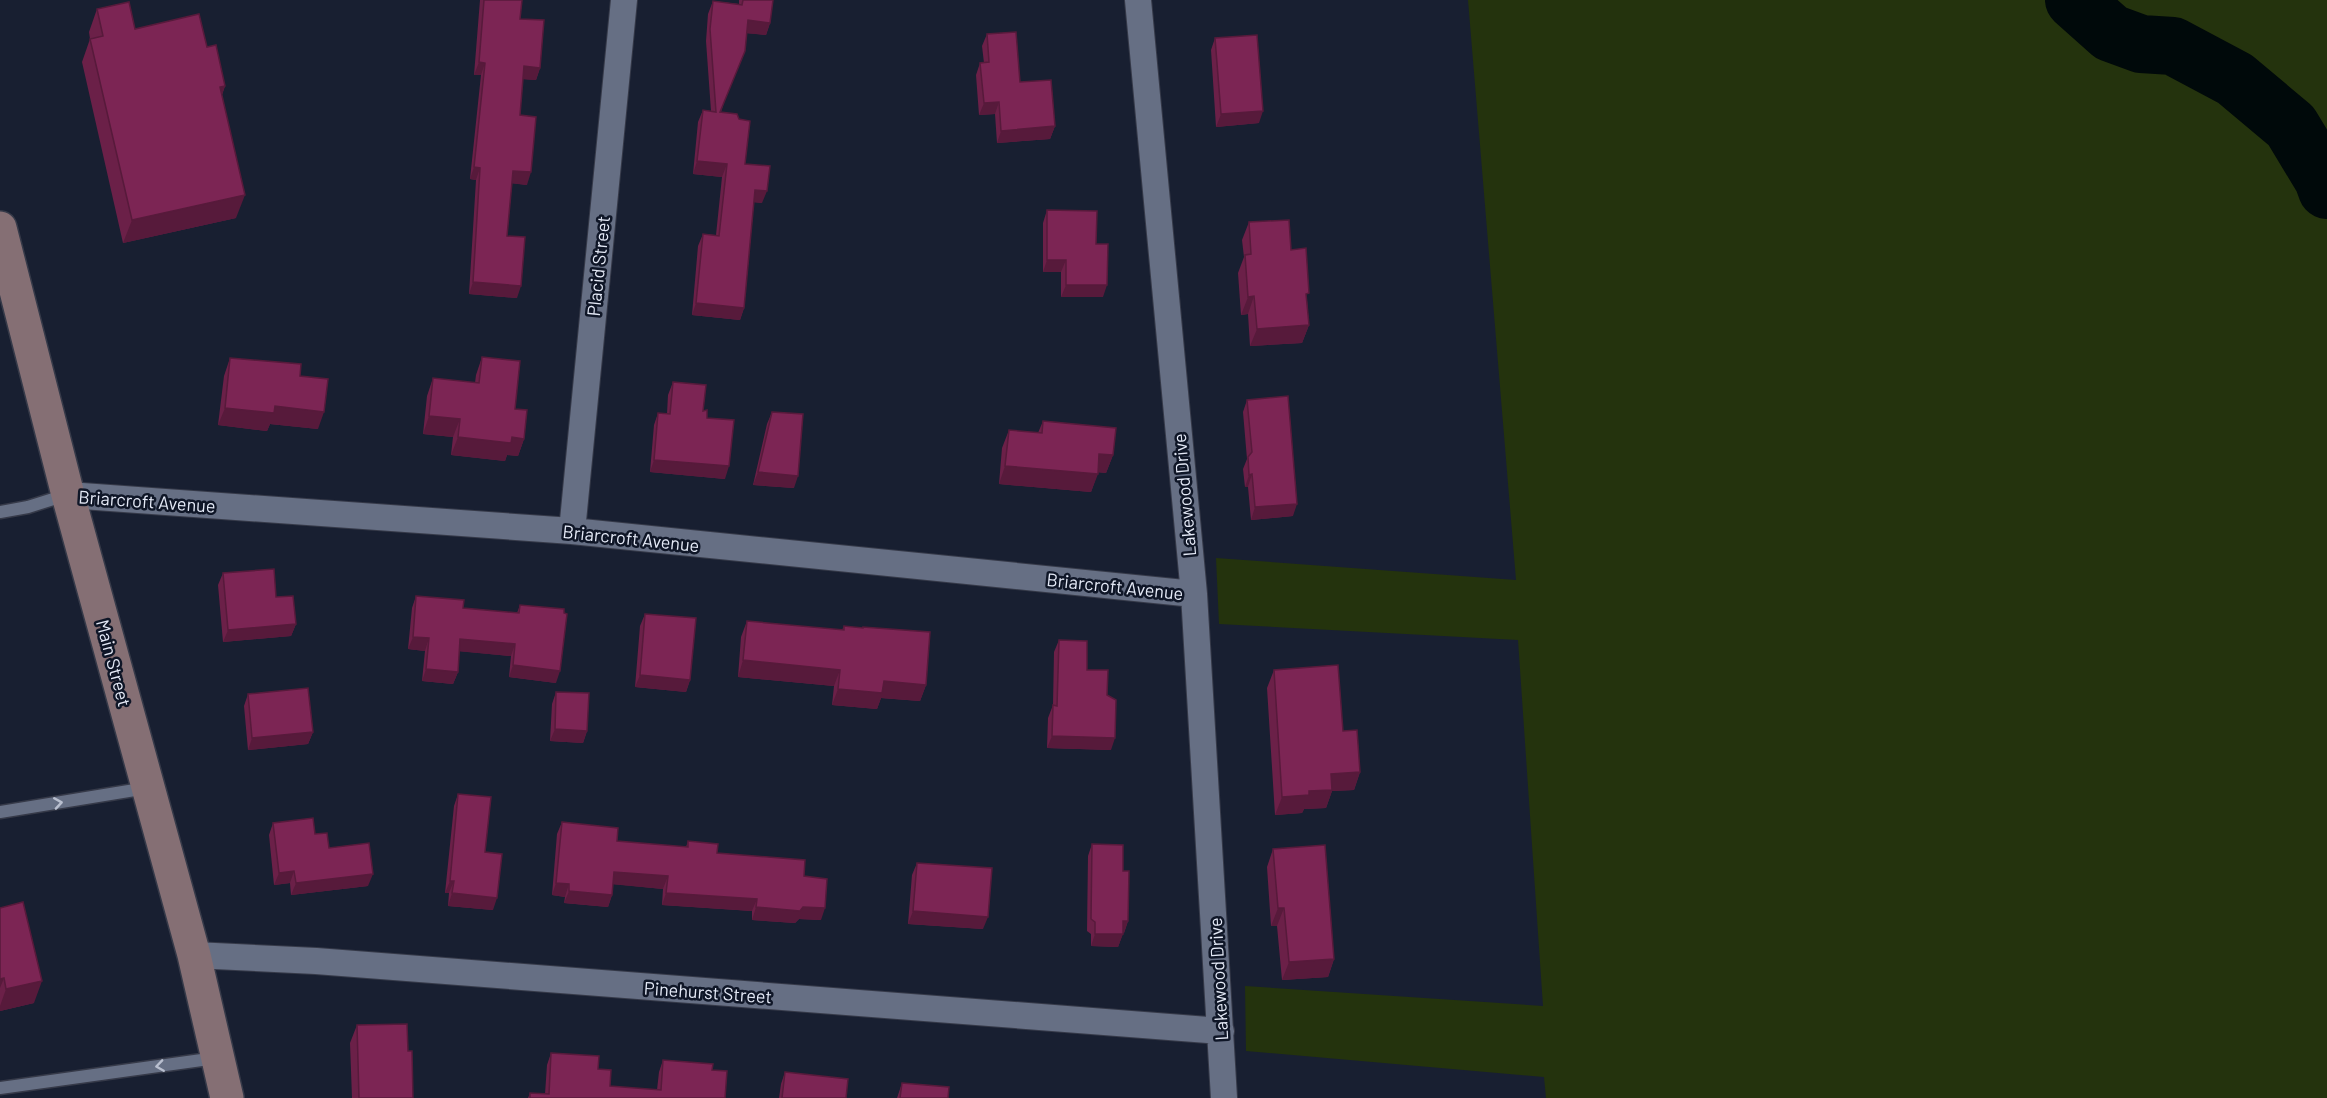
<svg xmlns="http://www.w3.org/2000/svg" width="2327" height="1098" viewBox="0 0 2327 1098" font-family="Barlow,sans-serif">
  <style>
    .green { fill: #24330d }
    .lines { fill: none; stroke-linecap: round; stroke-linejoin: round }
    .river { stroke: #00090a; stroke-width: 58 }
    .service-casing { stroke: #363a49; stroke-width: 15 }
    .minor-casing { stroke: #363a49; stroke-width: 28 }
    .secondary-casing { stroke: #363a49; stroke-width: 36 }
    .service { stroke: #666f84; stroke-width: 12 }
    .minor { stroke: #666f84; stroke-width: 26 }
    .secondary { stroke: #856f74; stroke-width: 33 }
    .wall { fill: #6b2048 }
    .shaded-wall { fill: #571a3b }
    .building { fill: #7c2554; stroke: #571a3b; stroke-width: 1.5 }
    .oneway { stroke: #b9bfcf }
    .labels { text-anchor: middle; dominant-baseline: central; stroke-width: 5; stroke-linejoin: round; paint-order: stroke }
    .street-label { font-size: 18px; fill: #e5eaf7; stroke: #0f1627 }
  </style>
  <rect width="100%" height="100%" fill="#181f31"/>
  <path class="green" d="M1468,0H2327V1098H1546L1544,1077L1246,1051L1245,986L1543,1006L1518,640L1219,624L1216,558L1516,580Z"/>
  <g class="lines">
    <path class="river" d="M2074,0L2111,33L2141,44L2173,46L2235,79L2291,126L2323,179L2327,190"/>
    <defs>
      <path id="service" d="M0,512L28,507L66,495
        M0,812L147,788
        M0,1088L216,1058"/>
      <path id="minor" d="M1138,0L1194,594L1224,1098
        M68,495L572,531L1194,594
        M572,531L624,0
        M194,955L316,961L1221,1031"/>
      <path id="secondary" d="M0,228L68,495L194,955L227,1098"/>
    </defs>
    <use href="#service" class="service-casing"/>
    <use href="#minor" class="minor-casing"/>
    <use href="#secondary" class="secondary-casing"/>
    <use href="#service" class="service"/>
    <use href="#minor" class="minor"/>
    <use href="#secondary" class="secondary"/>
  </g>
  <path class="wall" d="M480,0H522L520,19L540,68L536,80L523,79L520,115L527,185L512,183L507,236L517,298L469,294L476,180L470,179L481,75H474Z
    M739,0H773L770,23L766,35L747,33L721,112L745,164L762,203L754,202L744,308L740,320L692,315L698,246L703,234L716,235L722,177L693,174L698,122L703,110L711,111L706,41L708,14L713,1L739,4Z
    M97,9L135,29L207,47L225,86L222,95L236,218L123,243L82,62L90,39L89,32Z
    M987,34L1020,82L1055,126L1050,139L997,143L995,114L979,115L976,75L980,63H984L982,46Z
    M1215,38L1259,123L1216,127L1211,50Z
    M1047,210L1096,244L1103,297H1061V272H1043V223Z
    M1249,222L1291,250L1307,300L1309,325L1302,343L1250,346L1248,314L1241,315L1238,273L1244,257L1242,240Z
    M482,357L515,409L524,439L518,456L507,455L505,461L451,455L453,437L423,434L427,396L433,378L475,383L476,375Z
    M230,358L300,376L318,429L270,424L267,431L218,425L224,376Z
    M673,382L703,411L707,418L725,479L650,472L654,425L658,413L667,414L668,395Z
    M1247,400L1293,516L1251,520L1248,487H1245L1243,469L1247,459L1243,412Z
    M772,412L794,488L753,485L767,424Z
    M1043,421L1113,455L1106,473L1098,472L1091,492L999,484L1002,448L1009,430L1038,433Z
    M223,573L276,597L296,624L291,636L223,642L218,585Z
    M416,596L463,608L517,613L520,605L556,683L509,677L511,656L459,651L458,672L453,684L422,681L425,651L408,649L412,608Z
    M645,614L690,680L686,692L635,687L640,626Z
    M747,621L842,630L844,626L926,685L920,701L881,698L877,709L832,705L834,686L738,677L741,637Z
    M1059,640L1087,670L1107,695L1111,750L1047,748L1048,718L1053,705L1054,652Z
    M1274,670L1343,731L1360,772L1354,790L1332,791L1326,808L1304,809L1302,813L1275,815L1267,688Z
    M556,692L587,731L583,743L550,741L552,704Z
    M248,694L313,732L308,744L248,750L244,706Z
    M458,794L485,852L493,910L448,906L449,893H445L454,806Z
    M562,822L617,841L686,847L688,841L717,853L804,876L821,920L799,919L795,923L752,920V911L662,905L663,889L613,884L612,895L608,907L564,903L565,897L552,895L557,834Z
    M273,823L315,834L368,886L291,895L290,883L274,885L269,835Z
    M1092,844L1123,871L1128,921L1124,933H1123L1118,947L1091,946V934L1087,931L1088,856Z
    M1273,849L1334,959L1328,977L1282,980L1277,926H1271L1267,867Z
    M917,863L983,929L908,924L912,875Z
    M0,908L34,1003L0,1011Z
    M357,1025L408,1051L413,1098H352L350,1043Z
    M551,1053L598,1069L610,1086L657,1090L659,1072L663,1060L712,1070L725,1098H528L530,1093L545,1094L547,1065Z
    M785,1072L846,1098H779L781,1084Z
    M902,1083L948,1098H897Z"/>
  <path class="shaded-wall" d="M748,20L770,23L766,35L743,33Z
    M479,62L485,63L481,75H474Z
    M524,66L540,68L536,80L520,79Z
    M225,86L217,109L220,87Z
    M999,102L995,114L979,115L984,103Z
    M1263,111L1259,123L1216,127L1221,114Z
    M1055,126L1050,139L997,143L1001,131Z
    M697,161L727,164L722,177L693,174Z
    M474,167L480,168L476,180L470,179Z
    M513,171L531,172L527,185L508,183Z
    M755,190L767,191L762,203L751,202Z
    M245,195L236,218L123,243L132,220Z
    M1047,260H1066L1061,272H1043Z
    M473,282L521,286L517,298L469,294Z
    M1066,285H1107L1103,297H1061Z
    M1254,296L1248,314L1241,315L1248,297Z
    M696,303L744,308L740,320L692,315Z
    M1309,325L1302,343L1250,346L1257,329Z
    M275,406L324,412L318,429L270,424L267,431L218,425L225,408Z
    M429,416L460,419L453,437L423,434Z
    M458,437H512L524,439L518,456L507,455L505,461L451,455Z
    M1099,454L1113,455L1106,473L1093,472Z
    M654,460L729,466L725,479L650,472Z
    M1005,466L1098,474L1091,492L999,484Z
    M758,472L798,476L794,488L753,485Z
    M1252,474L1248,487H1245L1249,475Z
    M1297,504L1293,516L1251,520L1255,507Z
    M296,624L291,636L223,642L228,630Z
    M413,637L429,638L425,651L408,649Z
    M460,639L515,644L511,656L456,651Z
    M743,660L840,670L834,686L738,677Z
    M513,665L560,671L556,683L509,677Z
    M426,669L458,672L453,684L422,681Z
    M640,675L690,680L686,692L635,687Z
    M884,681L926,685L920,701L881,698L877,709L832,705L838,689Z
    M555,729L587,731L583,743L550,741Z
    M313,732L308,744L248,750L252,738Z
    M1052,736L1115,738L1111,750L1047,748Z
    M1360,772L1354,790L1332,791L1326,808L1304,809L1302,813L1275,815L1282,797L1309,791L1331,774Z
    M294,871L290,883L274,885L279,873Z
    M614,872L668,876L663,889L610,884Z
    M373,874L368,886L291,895L296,883Z
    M450,881H454L449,893H445Z
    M556,883L569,884L565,897L552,895Z
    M569,891L612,895L608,907L564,903Z
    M452,893L497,898L493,910L448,906Z
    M666,893L757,899L752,911L662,905Z
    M756,907H803L825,908L821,920L799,919L795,923L752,920Z
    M1278,908H1284L1277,926H1271Z
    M913,911L988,917L983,929L908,924Z
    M1123,921H1128L1124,933H1118Z
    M1095,934H1123L1118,947L1091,946Z
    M1334,959L1328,977L1282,980L1289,962Z
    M4,978L0,988V979Z
    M42,981L34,1003L0,1011V1006L6,989Z"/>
  <path class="building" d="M484,0H522L520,19L544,20L540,68L524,66L520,115L536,117L531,172L513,171L507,236L525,237L521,286L473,282L480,168L474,167L485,63L479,62Z
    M743,0H773L770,23L748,20L745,51L720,112L737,114L739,119L750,121L745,164L770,166L767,191L755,190L744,308L696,303L703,234L719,236L727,164L697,161L703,110L716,112L710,29L713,1L742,5Z
    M129,2L135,29L199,14L207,47L216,45L225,86L220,87L245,195L132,220L90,39L103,36L97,9Z
    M1016,32L1020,82L1051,80L1055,126L1001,131L999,102L984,103L980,63L989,62L987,34Z
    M1257,35L1263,111L1221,114L1215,38Z
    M1047,210L1097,211L1096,244H1108L1107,285H1066V260H1047Z
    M1289,220L1291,250L1306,248L1309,293L1306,294L1309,325L1257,329L1254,296L1248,297L1245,255L1251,254L1249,222Z
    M482,357L520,361L515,409L527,410L524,439L512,437L511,443L458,437L460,419L429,416L433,378L479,383Z
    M230,358L301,364L300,376L328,379L324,412L275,406L274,413L225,408Z
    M673,382L706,385L703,411L707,410V418L734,420L729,466L654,460L658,413L670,414Z
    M1288,396L1297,504L1255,507L1252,474L1249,475L1248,457L1252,452L1247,400Z
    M772,412L803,414L798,476L758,472Z
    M1043,421L1116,428L1113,455L1099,454L1098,474L1005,466L1009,430L1042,433Z
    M274,569L276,597L293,596L296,624L228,630L223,573Z
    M416,596L464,600L463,608L519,613L520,605L564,609V613L567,614L560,671L513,665L515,644L460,639L458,672L426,669L429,638L413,637Z
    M645,614L696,618L690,680L640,675Z
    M747,621L844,630V626L863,628V627L930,632L926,685L884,681L882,693L838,689L840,670L743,660Z
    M1059,640L1087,641V670H1108L1107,695L1116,700L1115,738L1052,736L1053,705L1057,706Z
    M1338,665L1343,731L1357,730L1360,772L1331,774L1332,790L1309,791V795L1282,797L1274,670Z
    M308,688L313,732L252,738L248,694Z
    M556,692L589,693L587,731L555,729Z
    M458,794L491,797L485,852L502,854L497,898L452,893L454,881H450Z
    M313,818L315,834L327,833L329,848L369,843L373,874L296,883L294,871L279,873L273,823Z
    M562,822L618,828L617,841L688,847V841L718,844L717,853L805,860L804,876L827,879L825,908L803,907L800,911L756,907L757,899L666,893L668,876L614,872L612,895L569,891V884L556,883Z
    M1092,844L1123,845V871H1129L1128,921H1123V934H1095V922L1091,919Z
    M1325,845L1334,959L1289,962L1284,908H1278L1273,849Z
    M917,863L992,868L988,917L913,911Z
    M23,902L42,981L6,989L4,978L0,979V908Z
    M407,1024L408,1051H412L413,1098H359L357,1025Z
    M551,1053L599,1056L598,1069L611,1070L610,1086L661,1090L663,1060L713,1064L712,1070L727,1071L725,1098H530V1093L549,1094Z
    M785,1072L848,1079L846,1098H782Z
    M902,1083L949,1087L948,1098H900Z"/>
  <defs><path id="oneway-chevron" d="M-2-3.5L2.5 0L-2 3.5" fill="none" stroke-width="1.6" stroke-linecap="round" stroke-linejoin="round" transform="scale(1.5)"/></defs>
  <g class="oneway">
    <use href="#oneway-chevron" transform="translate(58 803) rotate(-9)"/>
    <use href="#oneway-chevron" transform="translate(160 1066) rotate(172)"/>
  </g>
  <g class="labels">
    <g class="street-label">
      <text transform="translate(598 266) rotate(-84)">Placid Street</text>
      <text transform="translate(1184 495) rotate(-95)">Lakewood Drive</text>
      <text transform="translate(147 501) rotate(4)">Briarcroft Avenue</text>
      <text transform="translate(631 538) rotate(6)">Briarcroft Avenue</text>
      <text transform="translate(1115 586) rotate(6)">Briarcroft Avenue</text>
      <text transform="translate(114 663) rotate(75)">Main Street</text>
      <text transform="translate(1218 979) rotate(-93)">Lakewood Drive</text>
      <text transform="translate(708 992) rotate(4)">Pinehurst Street</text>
    </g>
  </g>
</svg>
